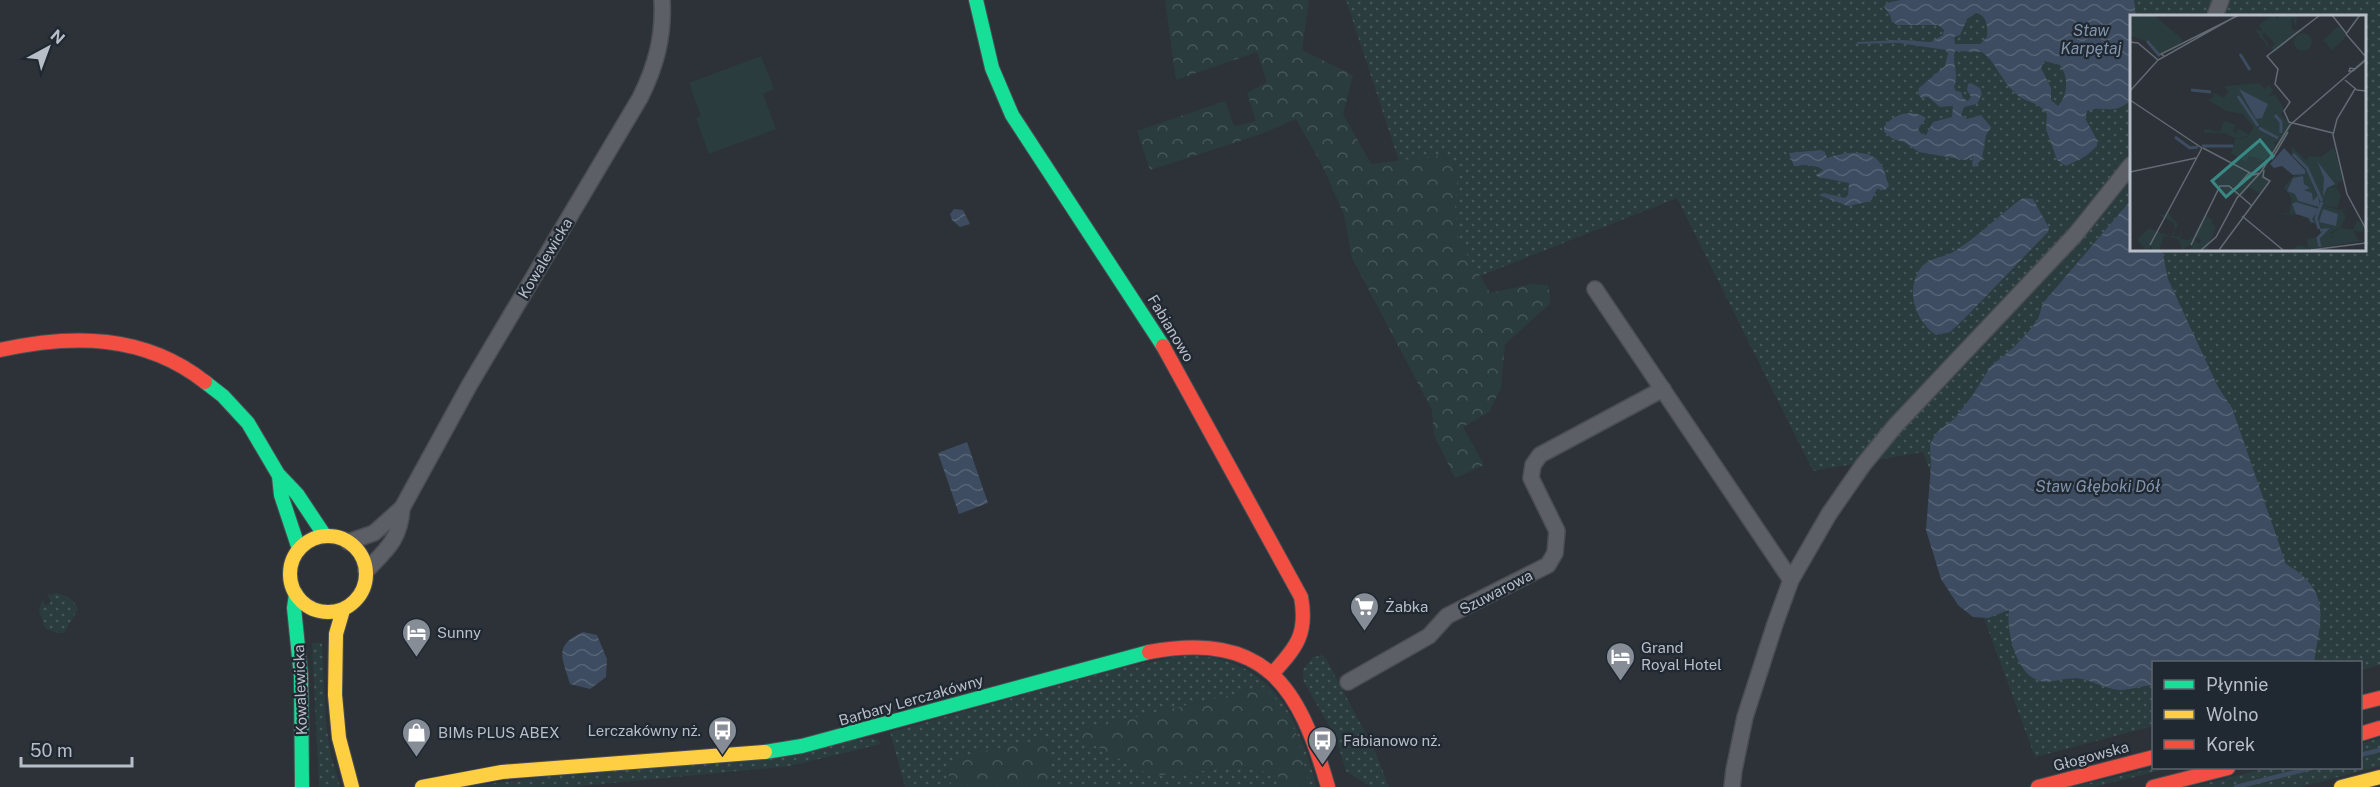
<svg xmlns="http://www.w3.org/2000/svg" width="2380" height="787" viewBox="0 0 2380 787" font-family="'Public Sans',sans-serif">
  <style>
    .grass { fill: url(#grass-dots); fill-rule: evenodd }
    .forest { fill: url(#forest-crowns) }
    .garden { fill: #2a3c3e }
    .water { fill: url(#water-waves); fill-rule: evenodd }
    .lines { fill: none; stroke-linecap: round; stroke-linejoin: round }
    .stream { stroke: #3d4c60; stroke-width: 4.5 }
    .street-casing { stroke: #4a4e53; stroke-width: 18 }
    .fast-casing { stroke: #4a4e53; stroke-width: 16 }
    .slow-casing { stroke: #4a4e53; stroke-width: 16 }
    .jam-casing { stroke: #4a4e53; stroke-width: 16 }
    .street { stroke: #5c6066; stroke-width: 15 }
    .fast { stroke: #16e098; stroke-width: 14 }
    .slow { stroke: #ffcf43; stroke-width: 14 }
    .jam { stroke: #f24e42; stroke-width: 14 }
    .labels { text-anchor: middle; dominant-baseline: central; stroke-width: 4.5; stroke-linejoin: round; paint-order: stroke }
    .street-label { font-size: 15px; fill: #b7bec8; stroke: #202832 }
    .poi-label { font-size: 15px; fill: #b7bec8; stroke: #202832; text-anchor: start }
    .water-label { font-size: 16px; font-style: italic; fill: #8295ac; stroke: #202832 }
    .inset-river { fill: none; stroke: #3d4c60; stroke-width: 3 }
    .inset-road { fill: none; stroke: #646a72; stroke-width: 1.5 }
    .view { fill: #398884; fill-opacity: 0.15; stroke: #398884; stroke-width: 3 }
    .inset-edge { fill: none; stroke: #b7bec8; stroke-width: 3 }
  </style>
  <defs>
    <pattern id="grass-dots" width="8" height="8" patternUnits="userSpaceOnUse" patternTransform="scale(1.5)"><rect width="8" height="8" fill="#2a3c3e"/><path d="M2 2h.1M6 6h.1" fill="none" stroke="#475658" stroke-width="1.8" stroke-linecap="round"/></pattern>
    <pattern id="forest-crowns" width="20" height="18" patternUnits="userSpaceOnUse" patternTransform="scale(1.5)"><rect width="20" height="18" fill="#2a3c3e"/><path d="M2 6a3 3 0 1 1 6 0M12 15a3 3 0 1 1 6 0" fill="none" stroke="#475658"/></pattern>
    <pattern id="water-waves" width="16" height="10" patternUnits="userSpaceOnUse" patternTransform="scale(1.5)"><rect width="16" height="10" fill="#3d4c60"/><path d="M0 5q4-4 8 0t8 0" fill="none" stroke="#576475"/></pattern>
  </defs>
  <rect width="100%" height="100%" fill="#2c3238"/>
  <path class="grass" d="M1346,0H2380V665L2361,670L2360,662H2154L2153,726L2035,757L1923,452L1813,471L1677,198L1442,291ZM2131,16H2364V249H2131Z
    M57,593C68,596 73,599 78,609L64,633L54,632L45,628L39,610L42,600L46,606L51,602L47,595Z
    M312,643H322L326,723L331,755L340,787H319Z
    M1321,654L1326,659L1375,751L1389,787H1371L1346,771L1336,738L1303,680V670L1313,657L1320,656Z
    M1186,655C1198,657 1212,656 1223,660C1285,679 1300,730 1317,787H1310L1303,762L1265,687L1076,731L1084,740L1152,776L1241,767L1277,774L1283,787H1053L1048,739L946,765L952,787H905L890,732L1121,668Z
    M871,738L879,740L881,744L790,766L570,787H463Z
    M2380,738V766L2300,787H2192L2267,768H2360L2361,744Z
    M2154,768H2170L2095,787H2072Z"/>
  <path class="forest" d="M1165,0H1309L1302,50L1353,75L1343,114L1371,164L1443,155L1460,170L1455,204L1458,239L1490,293L1532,284L1548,285L1551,303L1505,344L1501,388L1489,412L1463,427L1484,465L1455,478L1434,435L1432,410L1352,258L1344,215L1322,165L1296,119L1261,134L1150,170L1137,131L1225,101L1234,126L1256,121L1247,93L1267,82L1257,52L1176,80Z
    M1265,687L1278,702L1297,735L1310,787H1283L1277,774L1241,767L1152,776L1084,740L1075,731Z
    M1048,738L1053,787H952L946,765L974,753Z"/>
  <path class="garden" d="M761,56L774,89L763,94L776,129L709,154L696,118L701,116L689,83Z"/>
  <path class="water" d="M1901,0H2134L2136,16H2131V100C2113,117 2103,104 2087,111L2085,118L2097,140V146L2086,156L2066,166L2057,160L2046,129L2047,114C2036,99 2024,104 2012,90C2000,78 1995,61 1982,52L1955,51C1951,63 1960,72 1954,87L1956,91L1961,92L1963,98L1968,101L1971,97L1967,90L1968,84L1971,83L1980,88L1982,94L1977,104L1964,107L1961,115L1967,119L1981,115L1991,127L1986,135L1982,159L1975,167L1972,166L1973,157L1965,160L1919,152L1904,142L1893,139L1884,132V127C1893,114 1912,108 1926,118L1918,129L1922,135H1926L1933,122L1952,117L1953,106L1940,107L1928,97L1921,98L1918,93L1919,88L1945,66L1948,53L1946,50L1899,43L1858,44L1856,42L1903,40L1931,42L1943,35L1944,30L1938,25H1897L1892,21L1890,15L1884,7L1886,3ZM1976,13C1987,15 1988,27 1987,37L1980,44H1955L1954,37L1960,35L1967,19ZM2044,61L2060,65C2069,77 2068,95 2058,106L2051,100V88L2041,68Z
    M1821,150L1825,152L1827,158C1842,153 1874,146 1883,168C1886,174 1886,180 1889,186L1885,190L1877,189L1871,201L1848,206L1821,196L1819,195L1824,193L1845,198L1848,195L1849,183L1818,177L1816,175L1823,170L1818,167L1806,165L1794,166L1789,153Z
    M2023,198L2033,199L2049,228L2048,232L1965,318L1950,332L1936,335C1916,321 1905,292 1920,269C1927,258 1942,258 1953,252C1978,237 1999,215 2023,198Z
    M2131,200V249H2162L2168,279L2218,387L2232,408L2286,564C2332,591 2321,618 2314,662H2154L2153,685C2143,686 2132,689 2122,690C2108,690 2095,682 2082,679C2069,676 2051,684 2040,681C2016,675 2006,631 2009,610L1988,618L1973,617L1958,605L1941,579L1926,530L1931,465L1930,444L1937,432L1954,419L1972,396L1991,366L2014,347L2029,331L2038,319L2043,303Z
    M954,209L963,210L970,224L960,227L952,220L950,214Z
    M967,442L988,503L959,514L938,453Z
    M583,632L597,635L607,659L606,677L590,689L570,684C563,659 552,646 583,632Z"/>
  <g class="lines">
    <path class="stream" d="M2360,755L2380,750
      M2236,787L2311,768"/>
    <defs>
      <path id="street" d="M2215,16L2221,0
        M1595,289L1791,580
        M348,542L374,533L402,508L470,384L640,98C656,66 664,36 662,0
        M366,571C386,550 400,540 402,508
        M1348,682L1429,636L1447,616L1548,565L1555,553L1557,531L1531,478L1533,465L1540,455L1663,389
        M1732,787L1734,770L1745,717L1775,624L1791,580L1829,514L1863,465L1895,426L2075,235L2131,165"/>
      <path id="fast" d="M976,0L992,68L1012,115L1163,346
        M205,382L223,396L248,423L278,474L297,494L325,536
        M279,476L281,495L299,549
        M296,594L294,608L301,676L302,787
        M765,752L802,746L1149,652"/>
      <path id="slow" d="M290 574a38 38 0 1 1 76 0a38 38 0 1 1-76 0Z
        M343,610L336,634L335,695L339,738L352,787
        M422,787L502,772L765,752
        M2341,787L2380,777"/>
      <path id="jam" d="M1163,346L1301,597C1308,634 1296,648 1272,674
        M0,350C72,334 144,334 205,382
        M1149,652C1266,631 1299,686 1328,787
        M2360,703L2380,698
        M2360,734L2380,728
        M2038,787L2154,757
        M2153,787L2228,768"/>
    </defs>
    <use href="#street" class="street-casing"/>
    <use href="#fast" class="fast-casing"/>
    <use href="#slow" class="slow-casing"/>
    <use href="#jam" class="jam-casing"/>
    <use href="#street" class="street"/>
    <use href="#fast" class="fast"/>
    <use href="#slow" class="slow"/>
    <use href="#jam" class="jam"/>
  </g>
  <defs>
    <symbol id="supermarket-pin" viewBox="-11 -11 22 30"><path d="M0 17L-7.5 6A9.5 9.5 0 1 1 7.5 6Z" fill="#868d96" stroke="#202832"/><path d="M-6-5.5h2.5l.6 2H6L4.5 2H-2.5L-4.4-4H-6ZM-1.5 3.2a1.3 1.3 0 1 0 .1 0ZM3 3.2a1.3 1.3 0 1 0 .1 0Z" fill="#fff"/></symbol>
    <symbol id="hotel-pin" viewBox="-11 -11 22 30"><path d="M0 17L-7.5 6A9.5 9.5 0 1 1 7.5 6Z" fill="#868d96" stroke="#202832"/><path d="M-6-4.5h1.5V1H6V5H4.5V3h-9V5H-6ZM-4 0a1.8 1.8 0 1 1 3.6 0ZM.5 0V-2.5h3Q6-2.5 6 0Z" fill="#fff"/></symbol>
    <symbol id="bus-pin" viewBox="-11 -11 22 30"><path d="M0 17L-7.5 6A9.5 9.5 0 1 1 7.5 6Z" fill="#868d96" stroke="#202832"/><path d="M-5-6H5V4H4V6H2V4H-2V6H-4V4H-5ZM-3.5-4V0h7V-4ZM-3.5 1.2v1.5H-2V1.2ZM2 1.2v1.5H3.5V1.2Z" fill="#fff"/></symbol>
    <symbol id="shop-pin" viewBox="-11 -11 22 30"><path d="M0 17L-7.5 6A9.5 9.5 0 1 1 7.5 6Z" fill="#868d96" stroke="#202832"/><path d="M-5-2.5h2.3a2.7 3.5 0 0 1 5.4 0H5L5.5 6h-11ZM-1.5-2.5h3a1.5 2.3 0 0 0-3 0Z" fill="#fff"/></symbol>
  </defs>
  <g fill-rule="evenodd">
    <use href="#supermarket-pin" x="1348" y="590" width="33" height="45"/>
    <use href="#hotel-pin" x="400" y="616" width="33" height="45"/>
    <use href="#hotel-pin" x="1604" y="640" width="33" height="45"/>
    <use href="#bus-pin" x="706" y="714" width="33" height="45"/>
    <use href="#shop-pin" x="400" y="716" width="33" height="45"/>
    <use href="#bus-pin" x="1306" y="724" width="33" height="45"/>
  </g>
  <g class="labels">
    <g class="street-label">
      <text transform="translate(545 258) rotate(-59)">Kowalewicka</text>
      <text transform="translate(1171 328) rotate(59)">Fabianowo</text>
      <text transform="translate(1496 592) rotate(-27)">Szuwarowa</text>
      <text transform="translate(300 690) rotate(-92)">Kowalewicka</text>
      <text transform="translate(911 700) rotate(-16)">Barbary Lerczakówny</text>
      <text transform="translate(2091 756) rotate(-15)">Głogowska</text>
    </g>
    <g class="poi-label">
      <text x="1385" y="606">Żabka</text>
      <text x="437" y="632">Sunny</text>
      <text x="1641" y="647">Grand<tspan x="1641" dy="17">Royal Hotel</tspan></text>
      <text x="701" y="730" text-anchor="end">Lerczakówny nż.</text>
      <text x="438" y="732">BIMs PLUS ABEX</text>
      <text x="1343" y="740">Fabianowo nż.</text>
    </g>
    <g class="water-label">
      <text x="2091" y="30">Staw<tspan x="2091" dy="18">Karpętaj</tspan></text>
      <text x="2098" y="486">Staw Głęboki Dół</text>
    </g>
  </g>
  <g transform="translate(2130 15)">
    <rect width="236" height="236" fill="#2c3238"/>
    <path d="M143,0L148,4L149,0H167L166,12L163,5L167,3L161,4L162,15H175L163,21L166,26L162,23L145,37L141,33L145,29L134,17L132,19L139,31V34L124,13L132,16L129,10ZM129,68L135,74L139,70L143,75L139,81L145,80L154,93L151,100L162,111L133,158L139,167L130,179L119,172L113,181L110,177L106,181L99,173L104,177L120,157L128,159V153L131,155L150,126L143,127L146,130L136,146L119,141L116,147L101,138L105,124L117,122L124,112L113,99L96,96L78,85L84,81L82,77L94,83L98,76L94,71ZM161,131L176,145L179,141L191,142L201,155L208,170L191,175V190L210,195L219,193L212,196L216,202L210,213L200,218L202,223L235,225L178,235H163L168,230L178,233L177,224L188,222L192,213L170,200L149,199L159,198L162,184L154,172L162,162L176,155L162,140ZM29,194L37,197L48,209L43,221L49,222L52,216L50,224L60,225L62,221L69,229L71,225L63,221L66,215L75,200L83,205L81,208L86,212L77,233L80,235H58L62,232L60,230L52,235L49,225L45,228L48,224L34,221L29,235H22V231L16,235L7,225L19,213L41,222L45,214L44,208L27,199L35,200L36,196Z" fill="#2a3c3e"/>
    <path d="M94,106L106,110L103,117L107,118L108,113L120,120L107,124L95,118H73L75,114L90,117ZM206,172L211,181L207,193L191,190V175Z" fill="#2a3c3e"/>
    <path d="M0,0H24L53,25L44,35L29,39L20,27L0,21ZM207,12H211L216,22L202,35L193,25Z" fill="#2a3c3e"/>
    <path d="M164 27a9 9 0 1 1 18 0a9 9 0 1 1-18 0Z" fill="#2a3c3e"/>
    <path d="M204,132L213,166L207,168L191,142ZM227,205L232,209L235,206L233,217L223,215L228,225L204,224L200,219L211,213L223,215Z" fill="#2a3c3e"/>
    <path d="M109,74L138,89L132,103L126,104ZM154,133L175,155V159L163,160L152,151L144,153L140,149ZM187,146L205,169L197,173L193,182L194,163ZM173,161L174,169L180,173L174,175L182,178L183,186L188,180L190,192L168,186L165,179L157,176L163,163ZM166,187L189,194L182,204L185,208L181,207L182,211L179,203L166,199L162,189ZM193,194L208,199L206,211L189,207Z" fill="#3d4c60"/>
    <path class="inset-river" d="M17,26L30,41M110,39L120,55M61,75L81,77M108,81L128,111M145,100L151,107V118M129,113L148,123M45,122L60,133L68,132M72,131H103M163,139L177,153L192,186M189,214L186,203L192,187M190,232L188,223L196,215H190"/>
    <path class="inset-road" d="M190,0L137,41L148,54L145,69L160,87L154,96L159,107L203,118M202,0L216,18M230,0L216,19L236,42M0,27L8,28L28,45M34,41L31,39L109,0M236,45L223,56H219L220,53L225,54ZM215,65L227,75L236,76M225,74L207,104L203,120L217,179L236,214M0,76L28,45L108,0M0,85L72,133M73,133L124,160L129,158M142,144L158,117M0,157L66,143M102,177L119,158M112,201L153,235M20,230L72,133M61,230L90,171H99L122,191M71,235L86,222L107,183L131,157L160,110L236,44M89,235L140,166L133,162L134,155M181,235L236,228"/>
    <path class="view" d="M130,125L143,141L96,182L82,166Z"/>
    <rect width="236" height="236" class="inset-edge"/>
  </g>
  <rect x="2152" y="661" width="210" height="108" fill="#202832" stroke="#5c646e" stroke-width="1.5"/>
  <rect x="2164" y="680" width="30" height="9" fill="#16e098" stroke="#5c646e" stroke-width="1.5"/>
  <text x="2206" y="691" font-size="18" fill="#b7bec8">Płynnie</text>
  <rect x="2164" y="710" width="30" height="9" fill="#ffcf43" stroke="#5c646e" stroke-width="1.5"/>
  <text x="2206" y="721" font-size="18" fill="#b7bec8">Wolno</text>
  <rect x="2164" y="740" width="30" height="9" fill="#f24e42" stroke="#5c646e" stroke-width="1.5"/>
  <text x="2206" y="751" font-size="18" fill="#b7bec8">Korek</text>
  <g transform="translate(48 48) rotate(41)" stroke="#202832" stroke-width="4.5" paint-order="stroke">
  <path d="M0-4.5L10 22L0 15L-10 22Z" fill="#b7bec8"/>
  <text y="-9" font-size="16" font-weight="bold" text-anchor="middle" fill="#b7bec8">N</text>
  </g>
  <path d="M21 757v9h111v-9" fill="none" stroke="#b7bec8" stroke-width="3"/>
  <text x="30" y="757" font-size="18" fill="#b7bec8" stroke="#202832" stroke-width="4.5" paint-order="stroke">50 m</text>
</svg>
